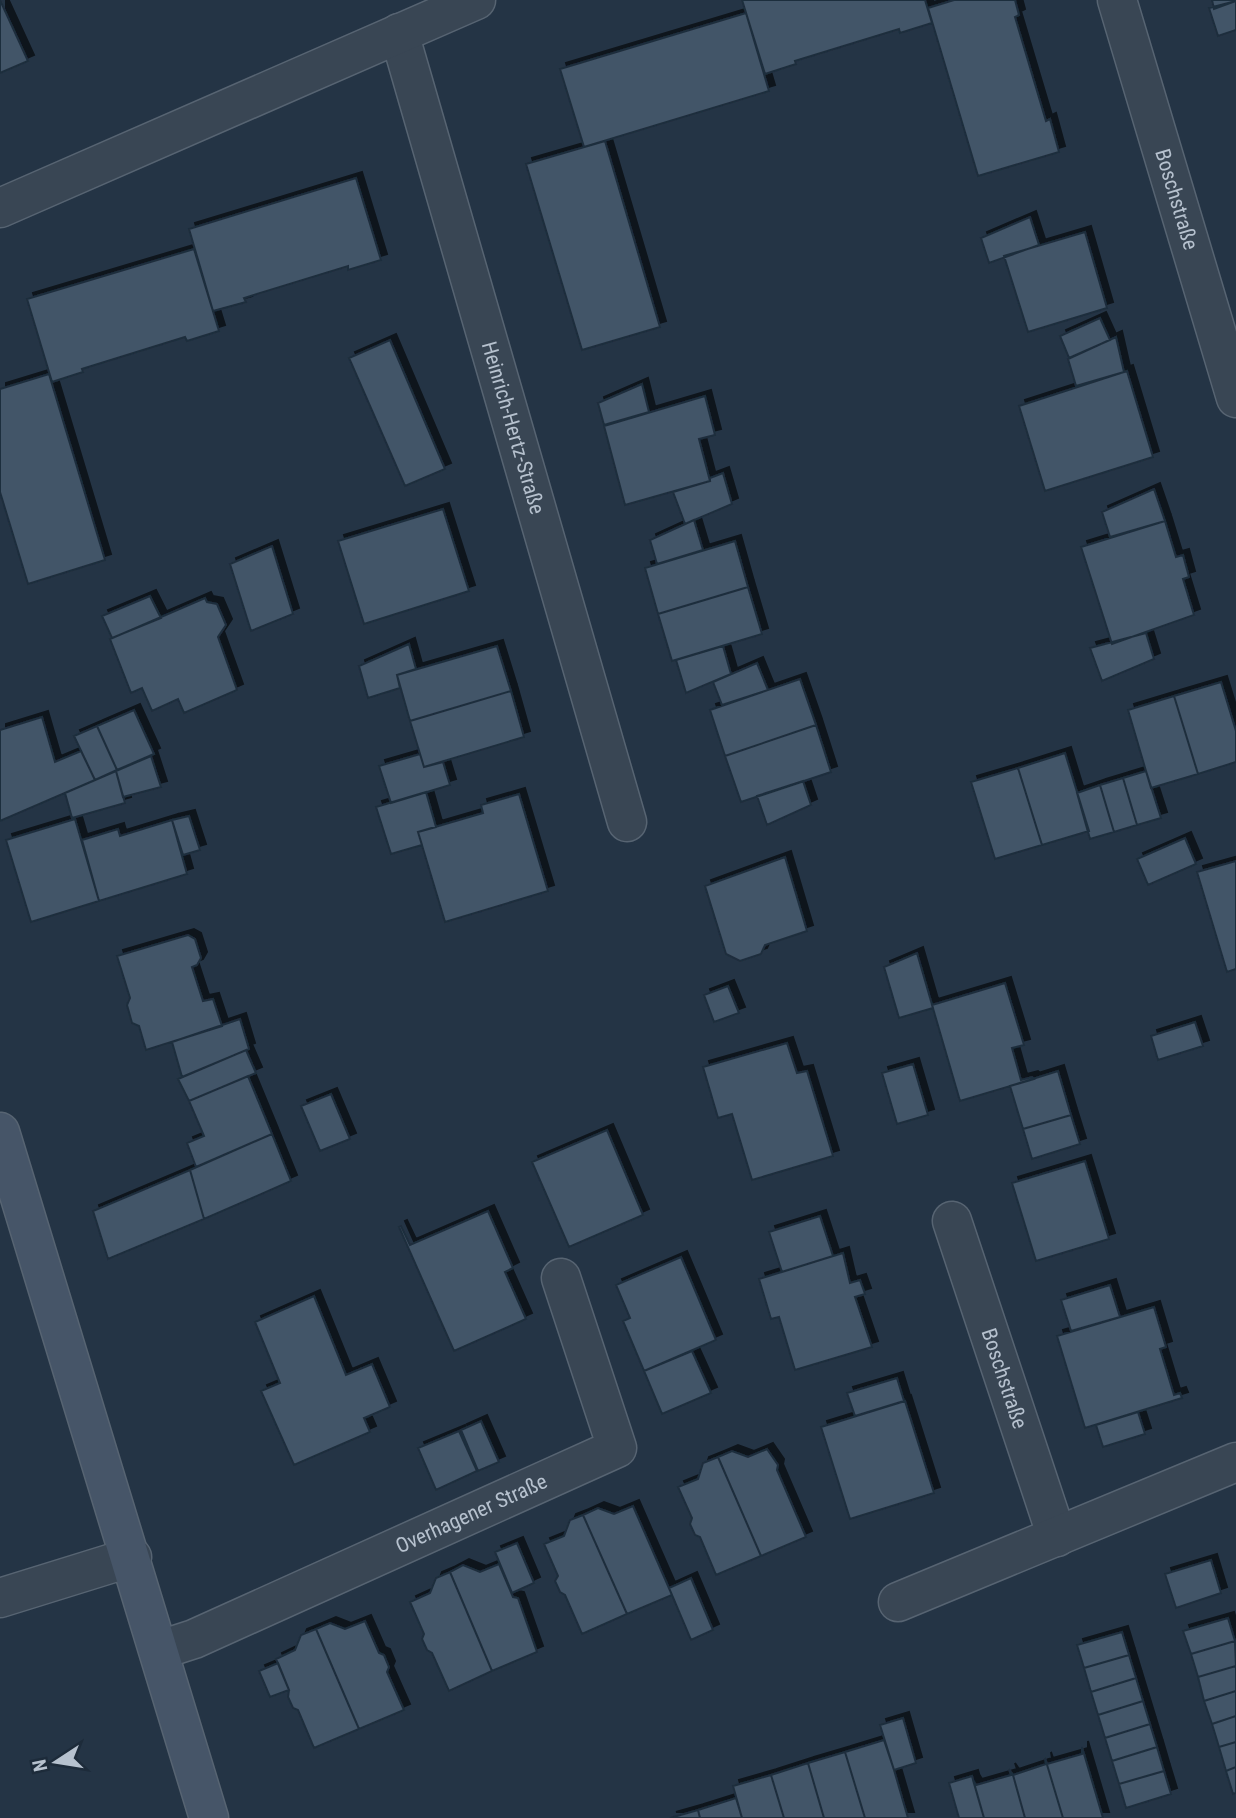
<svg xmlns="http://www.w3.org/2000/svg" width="1236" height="1818" viewBox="0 0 1236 1818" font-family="'Roboto Condensed',sans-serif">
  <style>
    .building { fill: #425467; stroke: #1f2d3c; stroke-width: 2; filter: url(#shadow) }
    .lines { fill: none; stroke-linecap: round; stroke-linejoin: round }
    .minor-casing { stroke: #576472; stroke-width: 41 }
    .secondary-casing { stroke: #576472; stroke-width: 41 }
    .minor { stroke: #394654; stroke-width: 38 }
    .secondary { stroke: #465568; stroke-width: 38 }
    .labels { text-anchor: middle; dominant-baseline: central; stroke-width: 5; stroke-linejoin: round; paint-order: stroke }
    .street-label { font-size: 21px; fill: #b6c1ce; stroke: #1d2b3a }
  </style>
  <defs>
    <filter id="shadow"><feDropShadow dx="6" dy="-6" stdDeviation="0" flood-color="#0009"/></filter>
  </defs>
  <rect width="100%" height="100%" fill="#243445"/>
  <path class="building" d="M0,0L28,61L0,73Z
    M742,0H925L932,23L900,33L899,29L795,61L796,64L765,74Z
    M954,0H1015L1019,15L1015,17L1046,121L1050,119L1059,152L978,176L928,8Z
    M1212,0H1236V1L1214,9Z
    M1236,1V30L1218,36L1209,8Z
    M746,13L769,91L584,147L560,69Z
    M605,141L660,327L582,350L526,164Z
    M356,178L381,260L348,270V266L244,298L246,302L213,311L189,229Z
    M1030,217L1039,245L989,263L981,238Z
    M1085,232L1107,308L1028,332L1004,256Z
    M194,249L219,331L187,341L185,337L82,369L83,372L52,382L27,299Z
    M1100,318L1110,340L1069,358L1060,336Z
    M1116,337L1124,372L1076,386L1068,359Z
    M390,340L445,469L405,486L349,358Z
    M1127,371L1153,457L1045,491L1019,406Z
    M49,374L105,560L28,584L0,492V389Z
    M642,384L649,412L604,425L598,403Z
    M705,396L715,435L699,439L710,481L625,505L604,426Z
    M723,473L732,504L685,524L673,492L710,481V478Z
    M1154,489L1165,521L1110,537L1102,512Z
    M443,509L469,591L364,624L338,541Z
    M694,520L703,550L657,564L650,540Z
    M1165,521L1176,557L1183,555L1189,577L1183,579L1194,615L1112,644L1081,547Z
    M735,541L748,587L658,614L645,568Z
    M272,546L293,614L251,631L230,564Z
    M748,587L762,634L672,661L658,614Z
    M150,596L161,618L112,638L102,616Z
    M205,598L207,602L217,604L226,625L218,637L237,690L184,713L178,699L152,711L142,688L131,693L110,639Z
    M1146,633L1154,659L1102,681L1090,648Z
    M409,644L416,669L397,675L400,688L368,698L359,666Z
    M497,646L511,691L410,721L397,675Z
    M723,646L731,674L686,693L676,660Z
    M757,663L768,690L722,705L713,682Z
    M800,679L816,725L725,756L710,710Z
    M1221,682L1236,731V762L1198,774L1174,696Z
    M511,691L524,737L424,767L410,721Z
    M1174,696L1198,774L1151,788L1128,710Z
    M134,710L154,754L117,770L97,726Z
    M42,717L55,762L81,751L95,780L0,821V730Z
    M816,725L831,772L741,802L725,756Z
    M97,726L117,770L95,780L74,736Z
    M1065,753L1089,831L1042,845L1018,768Z
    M420,754L424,767L443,762L450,785L391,803L379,766Z
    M151,756L161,787L123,797L116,771Z
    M1018,768L1042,845L995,859L971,782Z
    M116,771L125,803L72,818L65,793Z
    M1146,771L1161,818L1137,825L1123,778Z
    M1123,778L1137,825L1114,832L1100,785Z
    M803,781L811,805L767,825L757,796Z
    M1100,785L1114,832L1090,839L1077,793Z
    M426,792L436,827L418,832L422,845L391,854L376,807Z
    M519,794L548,891L445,922L418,832L483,813L481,805Z
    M189,816L200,850L183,855L172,820Z
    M75,819L99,901L31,922L6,840Z
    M172,820L187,874L99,901L82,840L118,829L120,836Z
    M1185,838L1196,864L1148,885L1137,859Z
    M785,857L807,931L765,945L761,954L740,961L726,954L705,886Z
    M1236,861V969L1227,972L1197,872Z
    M188,935L195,939L201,958L197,965L192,967L203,1001L213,999L222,1026L146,1050L139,1026L132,1023L127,1005L130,998L117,956Z
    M917,953L933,1008L899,1018L884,967Z
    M1005,983L1024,1045L1012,1048L1021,1080L1032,1077L1034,1079L960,1101L932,1005Z
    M728,986L739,1013L714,1022L704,995Z
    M240,1019L249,1049L182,1077L172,1042Z
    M1195,1022L1203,1046L1158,1060L1151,1036Z
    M787,1043L797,1073L807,1071L833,1156L752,1180L732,1114L718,1118L703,1067Z
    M246,1050L256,1073L189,1101L178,1079Z
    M913,1064L928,1115L897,1124L882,1073Z
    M1058,1071L1071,1115L1023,1129L1010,1086Z
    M248,1076L272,1134L196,1167L187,1143L204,1136L189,1101Z
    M331,1094L350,1139L320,1151L301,1106Z
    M1071,1115L1080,1144L1032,1159L1023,1129Z
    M607,1130L643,1215L569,1247L532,1162Z
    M272,1134L291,1181L204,1219L190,1170Z
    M1085,1161L1109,1239L1036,1261L1012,1183Z
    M190,1170L204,1219L108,1259L93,1211Z
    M488,1211L513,1268L505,1272L526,1319L454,1351L399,1227L401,1226L410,1245Z
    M820,1216L833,1256L782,1272L769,1232Z
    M843,1253L850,1283L860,1280L865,1294L855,1297L872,1347L795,1370L779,1317L771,1319L759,1279Z
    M681,1257L716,1340L644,1371L623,1321L630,1318L616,1285Z
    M1110,1285L1120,1317L1071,1331L1061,1300Z
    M314,1296L346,1375L372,1364L390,1407L364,1418L370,1432L294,1465L261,1391L280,1383L255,1322Z
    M1154,1307L1166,1347L1160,1349L1174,1395L1180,1393L1182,1398L1085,1428L1057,1336Z
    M692,1351L711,1393L662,1414L644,1371Z
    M897,1378L904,1401L855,1416L847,1393Z
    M905,1401L934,1493L850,1519L821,1427Z
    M1138,1412L1145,1434L1103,1447L1096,1425Z
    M481,1421L499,1462L478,1471L461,1430Z
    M459,1431L477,1471L436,1490L418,1448Z
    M767,1449L778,1465L777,1470L806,1537L761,1556L718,1457L732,1451L748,1457Z
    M718,1457L761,1556L716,1575L700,1537L695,1535L690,1524L692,1518L678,1487L698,1479L703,1463Z
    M633,1506L672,1595L627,1614L583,1515L598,1508L614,1514Z
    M583,1515L627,1614L582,1634L565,1595L560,1592L555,1581L558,1576L544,1544L564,1536L570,1520Z
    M517,1543L534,1583L512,1593L495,1552Z
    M1211,1560L1221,1593L1176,1608L1165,1574Z
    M499,1564L513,1597L518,1598L537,1652L492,1671L450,1572L463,1565L480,1572Z
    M450,1572L492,1671L449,1691L432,1653L427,1650L422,1639L424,1634L410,1602L430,1593L436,1578Z
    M691,1578L713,1630L691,1640L669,1588Z
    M1228,1618L1235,1641L1191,1654L1183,1631Z
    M365,1621L379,1653L384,1655L389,1667L387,1672L404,1710L359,1729L316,1629L330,1623L345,1629Z
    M316,1629L359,1729L314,1748L298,1710L293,1708L288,1697L289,1690L276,1659L295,1650L301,1635Z
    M1122,1632L1129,1655L1084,1668L1077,1645Z
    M1235,1641L1236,1666L1198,1677L1191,1654Z
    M1129,1655L1136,1678L1091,1692L1084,1668Z
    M278,1663L289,1690L270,1697L259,1671Z
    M1236,1666V1691L1204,1701L1198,1677Z
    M1136,1678L1143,1701L1098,1715L1091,1692Z
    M1236,1691V1716L1212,1724L1204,1701Z
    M1143,1701L1150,1724L1105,1738L1098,1715Z
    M1236,1716V1742L1219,1747L1212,1724Z
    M903,1718L916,1763L894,1770L880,1725Z
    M1150,1724L1157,1747L1112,1761L1105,1738Z
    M884,1740L894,1770L908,1818H865L845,1752Z
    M1236,1742V1767L1226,1771L1219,1747Z
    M1082,1747L1103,1818H1063L1045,1758L1047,1764L1082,1754Z
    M1157,1747L1164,1771L1119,1784L1112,1761Z
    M845,1752L865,1818H824L808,1763Z
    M1045,1758L1063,1818H1025L1013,1775L1046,1764Z
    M808,1763L824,1818H784L771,1775Z
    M1236,1767V1793L1233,1794L1226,1771Z
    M1009,1769L1013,1775L1025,1818H984L973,1780L976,1785L1011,1775Z
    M1164,1771L1171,1794L1126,1808L1119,1784Z
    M771,1775L784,1818H742L733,1786Z
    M972,1776L984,1818H959L949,1783Z
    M736,1798L742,1818H700L698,1810Z
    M698,1810L700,1818H670Z"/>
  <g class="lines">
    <defs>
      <g id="minor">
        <path id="s1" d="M1117,0L1236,398"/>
        <path id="s2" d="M399,33L627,822"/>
        <path d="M0,208L476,0"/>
        <path id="s3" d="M952,1221L1057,1537"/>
        <path d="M0,1598L132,1557"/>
        <path d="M898,1602L1236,1462"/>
        <path id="s4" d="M160,1650L194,1639L617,1448L561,1278"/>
      </g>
      <path id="secondary" d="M0,1132L209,1818"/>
    </defs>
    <use href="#minor" class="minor-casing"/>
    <use href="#secondary" class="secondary-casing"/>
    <use href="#minor" class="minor"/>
    <use href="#secondary" class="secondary"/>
  </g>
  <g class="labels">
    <g class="street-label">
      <text stroke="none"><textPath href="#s1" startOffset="208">Boschstraße</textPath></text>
      <text stroke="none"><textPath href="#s2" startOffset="411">Heinrich-Hertz-Straße</textPath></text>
      <text stroke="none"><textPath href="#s3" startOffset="166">Boschstraße</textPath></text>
      <text stroke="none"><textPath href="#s4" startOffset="340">Overhagener Straße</textPath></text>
    </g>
  </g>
  <g transform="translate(56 1762) rotate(258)" stroke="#1d2b3a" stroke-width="5" paint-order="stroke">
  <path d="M0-5L12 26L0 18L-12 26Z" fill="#b6c1ce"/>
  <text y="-10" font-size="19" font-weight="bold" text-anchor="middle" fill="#b6c1ce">N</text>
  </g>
</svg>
